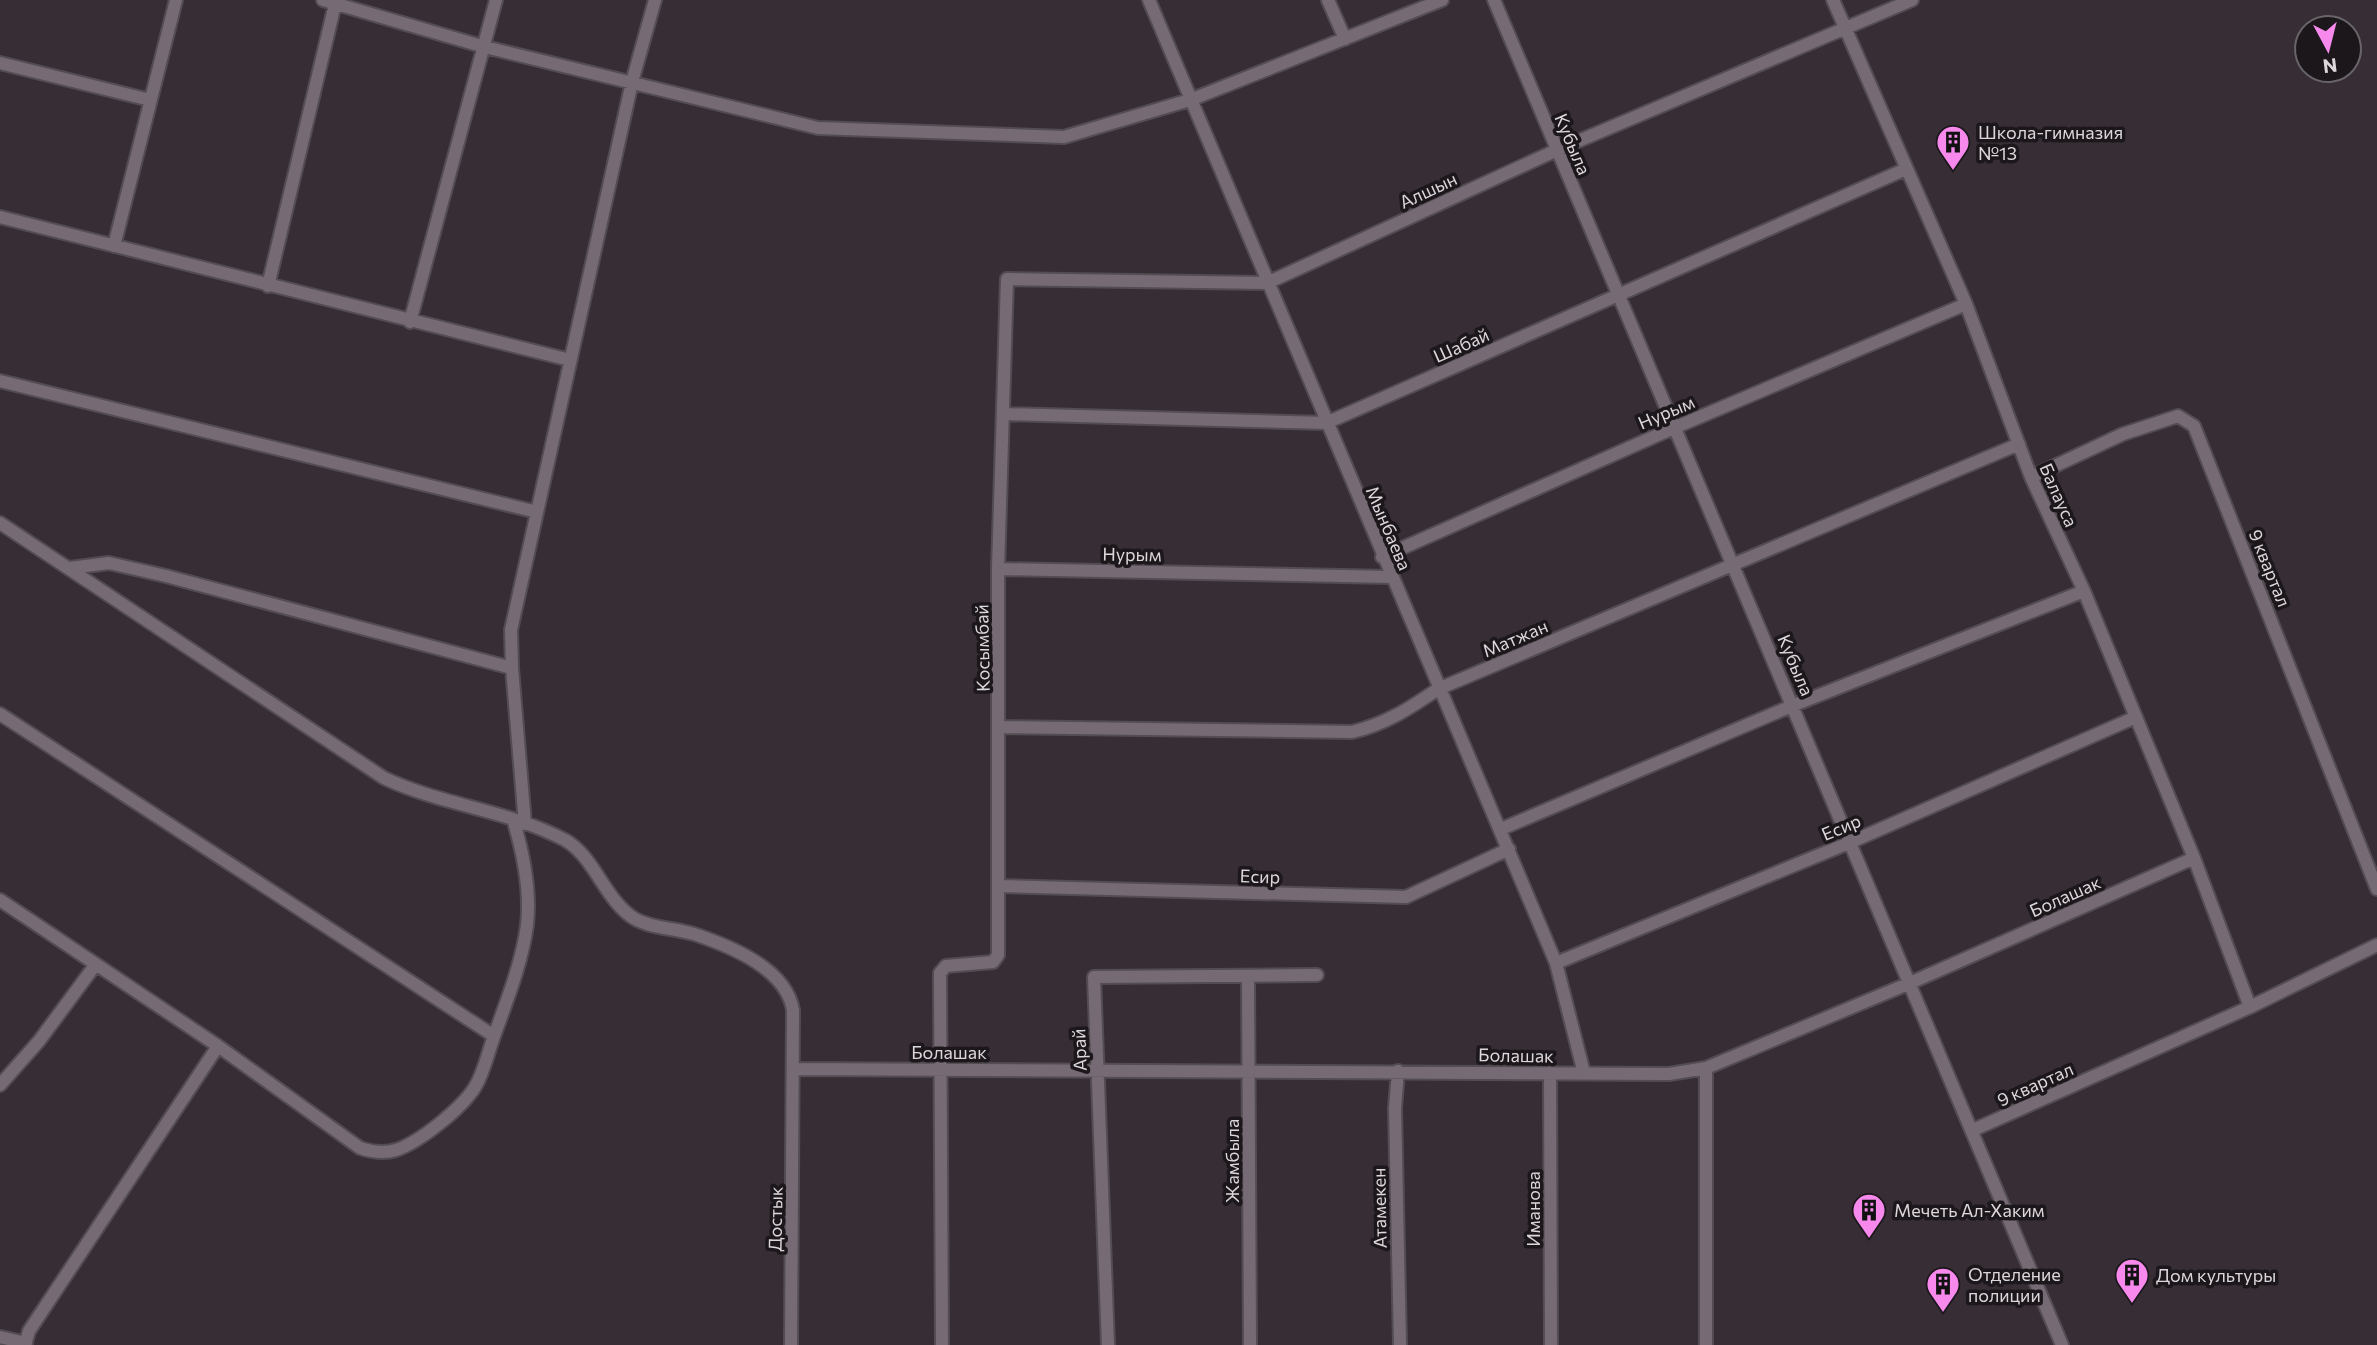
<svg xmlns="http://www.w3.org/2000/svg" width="2377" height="1345" viewBox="0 0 2377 1345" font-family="Commissioner,sans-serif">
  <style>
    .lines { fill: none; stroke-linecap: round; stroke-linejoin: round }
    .minor-casing { stroke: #534c52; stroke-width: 16 }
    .minor { stroke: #766b74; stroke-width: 12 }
    .labels { text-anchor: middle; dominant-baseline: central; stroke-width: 7; stroke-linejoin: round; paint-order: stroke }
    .poi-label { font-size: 18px; fill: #ddd7dc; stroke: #1b171b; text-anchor: start }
    .street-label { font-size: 18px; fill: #ddd7dc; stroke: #1b171b }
  </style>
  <rect width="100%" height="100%" fill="#372e35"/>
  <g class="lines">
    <defs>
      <path id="minor" d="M323,0L485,47L818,128L1064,137L1190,100L1442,0
        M1149,0L1556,963L1584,1073
        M1328,0L1345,39
        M1494,0L2062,1345
        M1833,0L1966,304L2031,477L2084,591L2194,858L2250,1007
        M0,63L150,100
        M0,217L570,360
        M114,246L176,0
        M268,286L336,0
        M410,322L496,0
        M0,381L537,512
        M1003,414L1326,423L1906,169
        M2031,477L2123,434L2178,416L2194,426L2377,889
        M0,523L384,778C441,805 508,810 565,840C595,857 605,901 635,919C653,929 677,928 697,935C732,947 786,969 793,1010L791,1345
        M1382,557L1676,427L1966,304
        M70,568L109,563L166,576L512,668L525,824
        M998,569L1391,577
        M512,668L511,630L632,82L655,0
        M0,714L494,1036
        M1000,727L1352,732C1386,724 1410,708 1438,689L2019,444
        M1501,829L1794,705L2084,591
        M999,886L1406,897L1509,849
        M0,900L218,1046L360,1148C372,1152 383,1154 396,1150C420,1142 462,1108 475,1087C483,1074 487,1057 492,1042C505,1005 522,964 527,925C531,890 523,852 513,819
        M1556,963L1851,842L2136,717
        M1248,976L1250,1345
        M794,1069L1669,1074L1706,1068L1910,983L2194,858
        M1398,1071L1395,1108L1400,1345
        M1550,1073L1551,1345
        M0,1085L39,1041L96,964
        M1973,1130L2250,1007L2377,945
        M0,1337L26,1343
        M25,1345L29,1331L218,1046
        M942,1345L940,973L946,966L993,962L998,955V569L1007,279L1267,283L1557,150L1912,0
        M1108,1345L1094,977L1317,975
        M1706,1345V1068"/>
    </defs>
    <use href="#minor" class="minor-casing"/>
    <use href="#minor" class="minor"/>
  </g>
  <defs>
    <symbol id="building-pin" viewBox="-11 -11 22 30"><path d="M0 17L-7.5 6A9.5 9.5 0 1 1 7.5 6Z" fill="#f788ec" stroke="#1b171b"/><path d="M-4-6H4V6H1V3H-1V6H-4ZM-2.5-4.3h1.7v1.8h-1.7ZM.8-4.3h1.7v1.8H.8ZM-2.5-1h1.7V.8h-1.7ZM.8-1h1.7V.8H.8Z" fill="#111"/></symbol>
  </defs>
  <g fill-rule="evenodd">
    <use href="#building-pin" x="1934" y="123" width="38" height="52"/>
    <use href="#building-pin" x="1850" y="1191" width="38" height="52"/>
    <use href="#building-pin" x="2113" y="1256" width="38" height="52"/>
    <use href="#building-pin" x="1924" y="1265" width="38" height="52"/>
  </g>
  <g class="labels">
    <g class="poi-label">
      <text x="1978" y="132">Школа-гимназия<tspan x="1978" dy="21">№13</tspan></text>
      <text x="1894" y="1210">Мечеть Ал-Хаким</text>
      <text x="1968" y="1274">Отделение<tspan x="1968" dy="21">полиции</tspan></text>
      <text x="2156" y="1275">Дом культуры</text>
    </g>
    <g class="street-label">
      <text transform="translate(1573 144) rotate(67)">Кубыла</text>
      <text transform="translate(1428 190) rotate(-25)">Алшын</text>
      <text transform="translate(1461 345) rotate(-24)">Шабай</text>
      <text transform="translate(1666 412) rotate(-23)">Нурым</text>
      <text transform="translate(2059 495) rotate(66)">Балауса</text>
      <text transform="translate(1389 528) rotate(67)">Мынбаева</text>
      <text transform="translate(1132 554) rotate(1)">Нурым</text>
      <text transform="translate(2270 568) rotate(68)">9 квартал</text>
      <text transform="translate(1515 638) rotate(-23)">Матжан</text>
      <text transform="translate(982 648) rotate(-91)">Косымбай</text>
      <text transform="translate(1796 665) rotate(67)">Кубыла</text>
      <text transform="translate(1841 827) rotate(-23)">Есир</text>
      <text transform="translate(1260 876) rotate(2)">Есир</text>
      <text transform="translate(2065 896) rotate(-24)">Болашак</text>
      <text transform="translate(1079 1050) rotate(-92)">Арай</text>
      <text x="949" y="1052">Болашак</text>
      <text transform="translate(1516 1055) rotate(1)">Болашак</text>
      <text transform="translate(2035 1084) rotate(-24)">9 квартал</text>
      <text transform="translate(1232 1161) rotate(-90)">Жамбыла</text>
      <text transform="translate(1379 1208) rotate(-91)">Атамекен</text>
      <text transform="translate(1533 1209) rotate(-90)">Иманова</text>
      <text transform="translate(775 1219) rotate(-89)">Достык</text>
    </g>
  </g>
  <g transform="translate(2328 49) rotate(173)"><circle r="33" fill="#1b171b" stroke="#696468" stroke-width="2"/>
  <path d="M0-5L12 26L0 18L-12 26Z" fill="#f788ec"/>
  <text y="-10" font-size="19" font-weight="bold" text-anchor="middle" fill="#ddd7dc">N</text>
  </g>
</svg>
